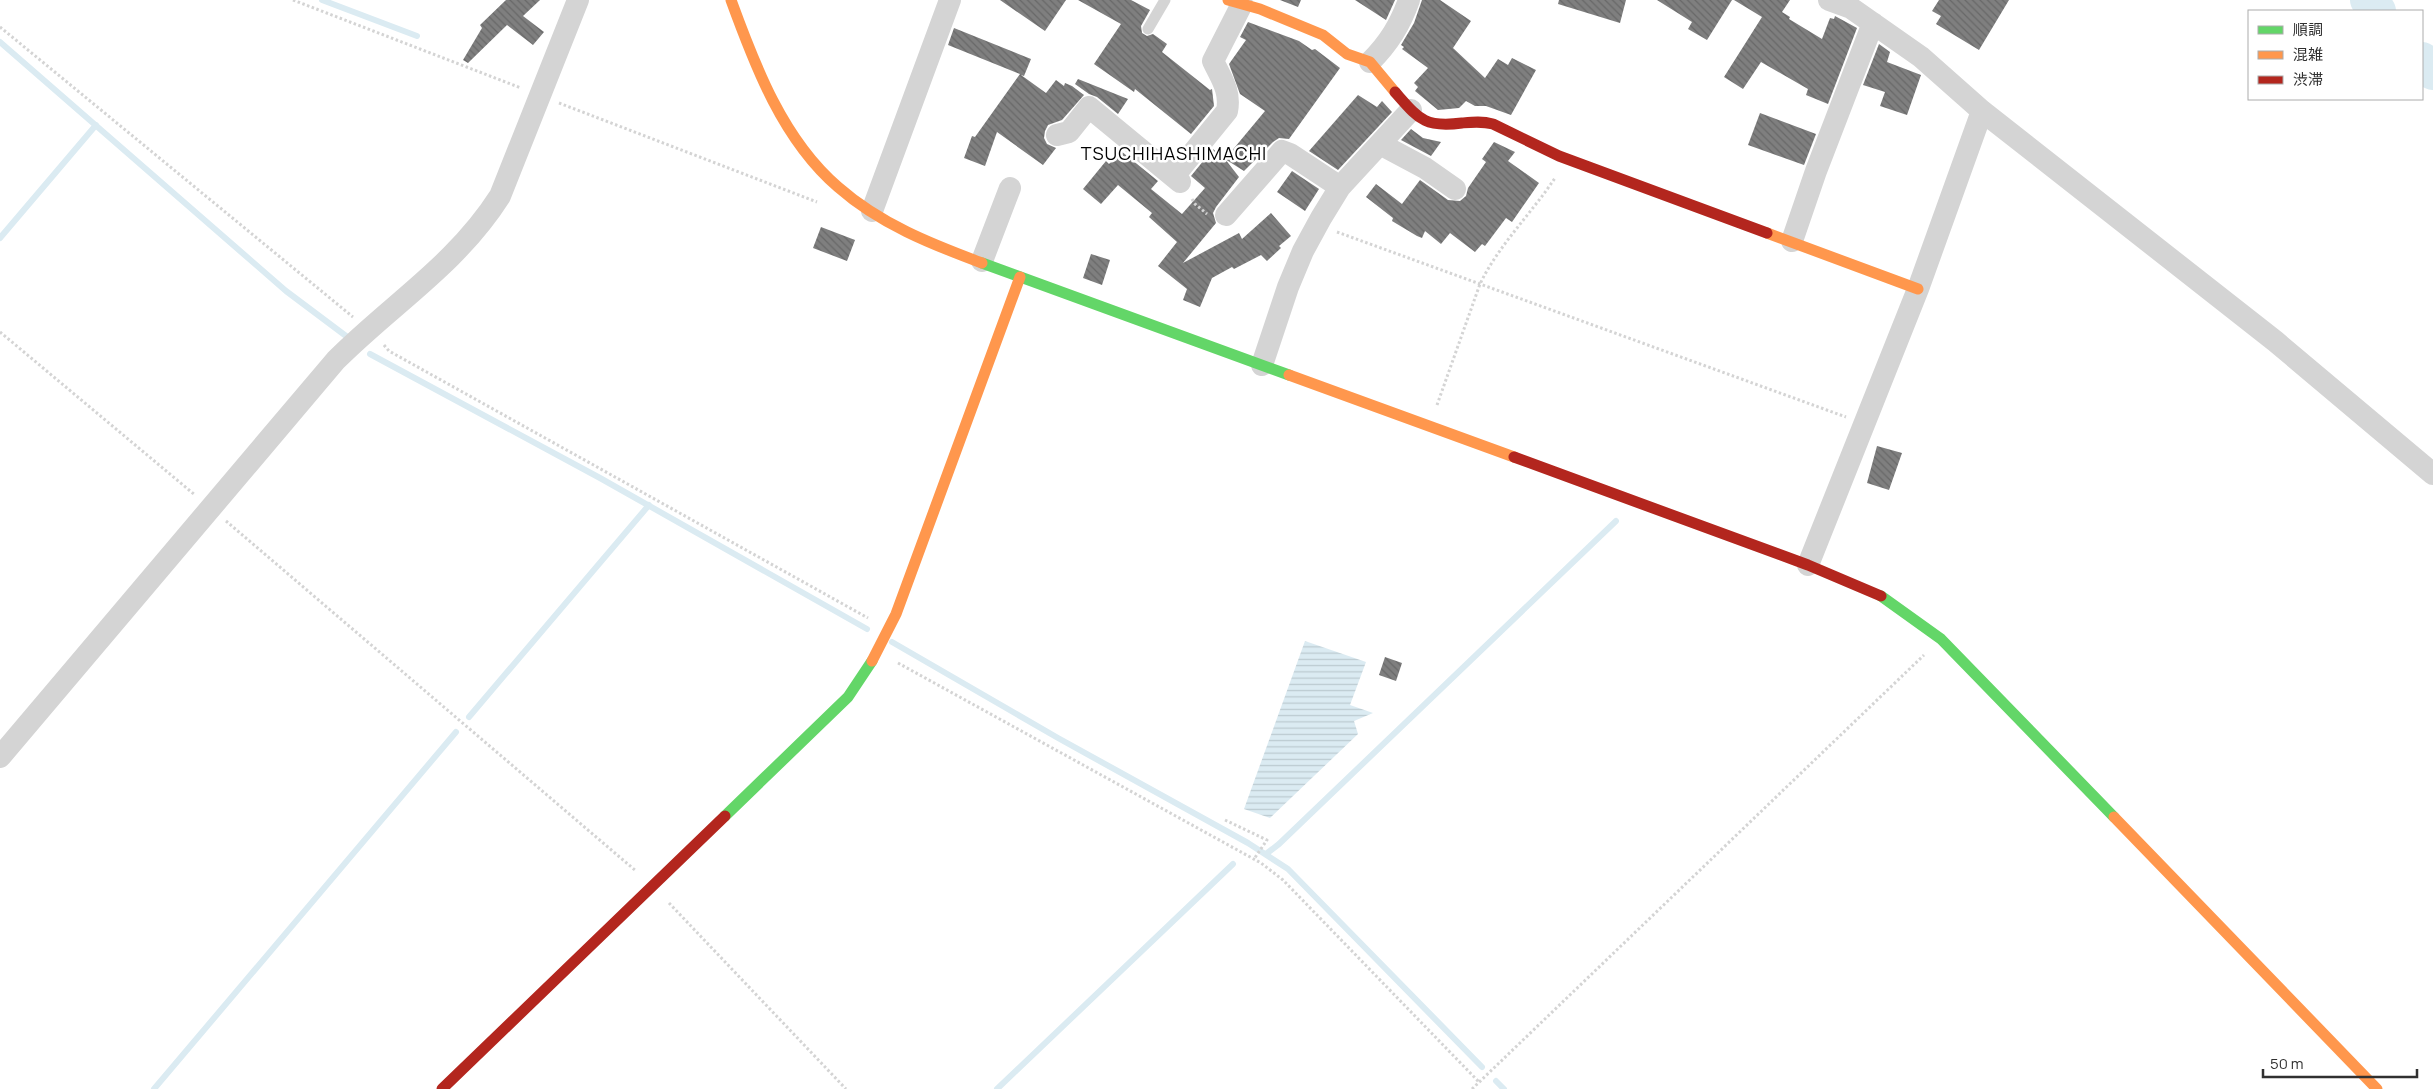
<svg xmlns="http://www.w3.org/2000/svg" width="2433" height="1089" viewBox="0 0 2433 1089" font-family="Manrope,'Noto Sans JP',sans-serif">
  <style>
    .water { fill: url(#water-rules) }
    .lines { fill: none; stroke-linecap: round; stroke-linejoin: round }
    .stream { stroke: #dbebf2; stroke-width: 6 }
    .river { stroke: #dbebf2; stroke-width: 36 }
    .building { fill: url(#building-back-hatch) }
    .path { stroke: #d4d4d4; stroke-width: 3; stroke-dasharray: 2.5 2.5; stroke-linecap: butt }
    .lane { stroke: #d4d4d4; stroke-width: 11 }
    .street { stroke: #d4d4d4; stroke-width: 22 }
    .fast { stroke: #63d668; stroke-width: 11 }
    .slow { stroke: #ff974d; stroke-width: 11 }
    .jam { stroke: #b3261e; stroke-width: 11 }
    .labels { text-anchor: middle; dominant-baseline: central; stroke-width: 5; stroke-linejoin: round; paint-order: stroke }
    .quarter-label { font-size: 18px; letter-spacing: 1px; fill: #000; stroke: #fff }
  </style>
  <defs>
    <pattern id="water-rules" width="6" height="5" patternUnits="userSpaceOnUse" patternTransform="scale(1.25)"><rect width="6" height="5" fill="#dbebf2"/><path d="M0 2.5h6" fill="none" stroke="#bccad0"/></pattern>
    <pattern id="building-back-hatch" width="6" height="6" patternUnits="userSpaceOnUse" patternTransform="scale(1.25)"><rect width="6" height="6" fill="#7f7f7f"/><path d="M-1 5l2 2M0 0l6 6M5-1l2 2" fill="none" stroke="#686868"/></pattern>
  </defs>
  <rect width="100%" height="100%" fill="#fff"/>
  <path class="water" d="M1305,641L1366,662L1350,705L1373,713L1354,721L1358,734L1270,818L1244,809Z"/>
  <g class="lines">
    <path class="stream" d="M322,0L417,36
      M0,42L286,291L346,336
      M0,238L96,125
      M370,354L600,478L867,629
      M892,642L1058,738L1248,843L1288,869L1482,1067
      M469,717L649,505
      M1266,854L1279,844L1616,521
      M1496,1081L1504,1089
      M154,1089L456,732
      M997,1089L1233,864"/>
    <path class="river" d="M2368,0L2378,11
      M2422,60L2433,72"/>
  </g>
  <path class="building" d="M506,0H540L523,16L544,32L533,45L507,25L468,63L463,60L482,28L480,25Z
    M1000,0H1066L1045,31Z
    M1078,0H1131L1150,10L1141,26L1142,33L1147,36L1153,34L1167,44L1162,52L1210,90L1212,89L1214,106L1191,134L1135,89L1134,92L1094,64L1121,24Z
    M1280,0H1301L1298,7Z
    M1355,0H1395L1386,20Z
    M1422,0H1440L1471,21L1453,48L1485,78L1498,59L1508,65L1512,58L1536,70L1511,115L1486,106H1475L1466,101L1459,108L1438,110L1415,91L1418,87L1414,83L1428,68L1402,49L1404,47L1401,45L1414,23Z
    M1559,0H1626L1620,23L1558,4Z
    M1657,0H1732L1707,40L1688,29L1692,22Z
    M1734,0H1790L1782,12L1790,17L1789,19L1822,39L1830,18L1834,19L1835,16L1857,28L1828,104L1806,95L1808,89L1761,62L1743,89L1724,77L1762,17Z
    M1939,0H2009L1979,50L1936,24L1941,16L1932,11Z
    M1248,22L1299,41L1312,50L1315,49L1340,68L1289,139L1279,138L1273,142L1244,171L1225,159L1265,111L1240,94L1229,64L1246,40L1240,37Z
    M954,28L1031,59L1024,76L1021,75L1046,93L1056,80L1064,86L1065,83L1072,86L1084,95L1062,120L1048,125L1045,131L1044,138L1047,144L1056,148L1043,165L997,132L985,166L964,158L972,136L975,137L1020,74L948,45Z
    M1879,44L1890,52L1887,62L1921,75L1907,115L1880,106L1885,92L1863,85Z
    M1078,79L1128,99L1118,114L1097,97L1089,94L1075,84Z
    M1358,95L1377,107L1382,101L1392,112L1338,170L1309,151Z
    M1760,113L1816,134L1804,165L1748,145Z
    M1411,129L1423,138L1441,142L1431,156L1401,140Z
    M1494,142L1515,152L1508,161L1539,183L1512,222L1506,218L1485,246L1482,244L1475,252L1450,233L1441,244L1425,231L1422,238L1417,236L1392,221L1393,218L1366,197L1376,184L1402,204L1420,180L1448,200L1460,201L1466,196L1468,188L1486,162L1482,159Z
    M1213,149L1225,159L1239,177L1216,207L1213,213L1216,223L1183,263L1239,233L1242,239L1271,213L1291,236L1279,246L1281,248L1267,261L1261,255L1234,269L1232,267L1212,278L1200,307L1183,300L1187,289L1158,266L1177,242L1149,217L1152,213L1118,185L1101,204L1083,189L1106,161L1109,164L1121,151L1158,181L1151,189L1182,214L1205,188L1191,176Z
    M1292,171L1319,189L1305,211L1277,192Z
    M821,227L855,240L847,261L813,248Z
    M1091,254L1110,260L1102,285L1083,278Z
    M1877,446L1902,453L1889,490L1867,483Z
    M1385,657L1402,663L1396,681L1379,675Z"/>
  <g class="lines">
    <path class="path" d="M293,0L521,88
      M0,27L353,317
      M559,103L817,202
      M1192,199L1195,204L1207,214
      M1337,232L1846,417
      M0,332L195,495
      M384,345L389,351L868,618
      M1437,405L1480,284C1498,246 1531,214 1555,178
      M226,521L636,871
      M898,663L1261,863L1283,880L1479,1082
      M1225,820L1267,840L1254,859
      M669,903L846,1089
      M1472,1089L1924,655"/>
    <path class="lane" d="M1148,29L1165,0"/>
    <path class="street" d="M1829,0L1851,8L1921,57L1982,111L2275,341L2433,474
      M1370,62C1389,43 1400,25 1409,0
      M1057,135L1069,132L1089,107L1180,182
      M1380,144L1425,168L1455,189
      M1174,176L1227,111C1231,91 1221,78 1213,61L1242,4
      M872,211L950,0
      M1226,215L1282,151L1290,154L1340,187
      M1792,241L1816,171L1873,23
      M982,261L1010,188
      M1262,365L1288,287L1303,251L1321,218L1340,187L1411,110
      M1808,565L1918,289L1982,111
      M0,757L336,360C393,303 456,265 500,196L578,0"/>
    <path class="fast" d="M982,263L1289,375
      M1881,596L1941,639L2114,817
      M725,816L848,697L872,661"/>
    <path class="slow" d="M731,0C755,66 783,140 838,187C880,224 931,244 982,263
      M1228,0L1260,9L1323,35L1347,54L1370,62L1395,92
      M1767,233L1918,289
      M1289,375L1514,457
      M872,661L896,614L1020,277
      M2114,817L2377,1089"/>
    <path class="jam" d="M1395,92C1419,119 1424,128 1462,123C1473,122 1482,121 1493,124L1559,156L1767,233
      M1514,457L1808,565L1881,596
      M442,1089L725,816"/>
  </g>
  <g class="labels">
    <g class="quarter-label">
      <text x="1174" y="153">TSUCHIHASHIMACHI</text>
    </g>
  </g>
  <rect x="2248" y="10" width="175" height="90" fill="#ffffff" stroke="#acacac"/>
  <rect x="2258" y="26" width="25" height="8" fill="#63d668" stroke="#acacac"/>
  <text x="2293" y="35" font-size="15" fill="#303030">順調</text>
  <rect x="2258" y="51" width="25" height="8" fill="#ff974d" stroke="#acacac"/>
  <text x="2293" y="60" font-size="15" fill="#303030">混雑</text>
  <rect x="2258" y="76" width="25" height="8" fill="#b3261e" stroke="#acacac"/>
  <text x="2293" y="85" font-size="15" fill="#303030">渋滞</text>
  <path d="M2263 1069v8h154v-8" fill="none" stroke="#303030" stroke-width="2.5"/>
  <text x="2270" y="1069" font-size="15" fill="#303030" stroke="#ffffff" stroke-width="4" paint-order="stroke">50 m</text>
</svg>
